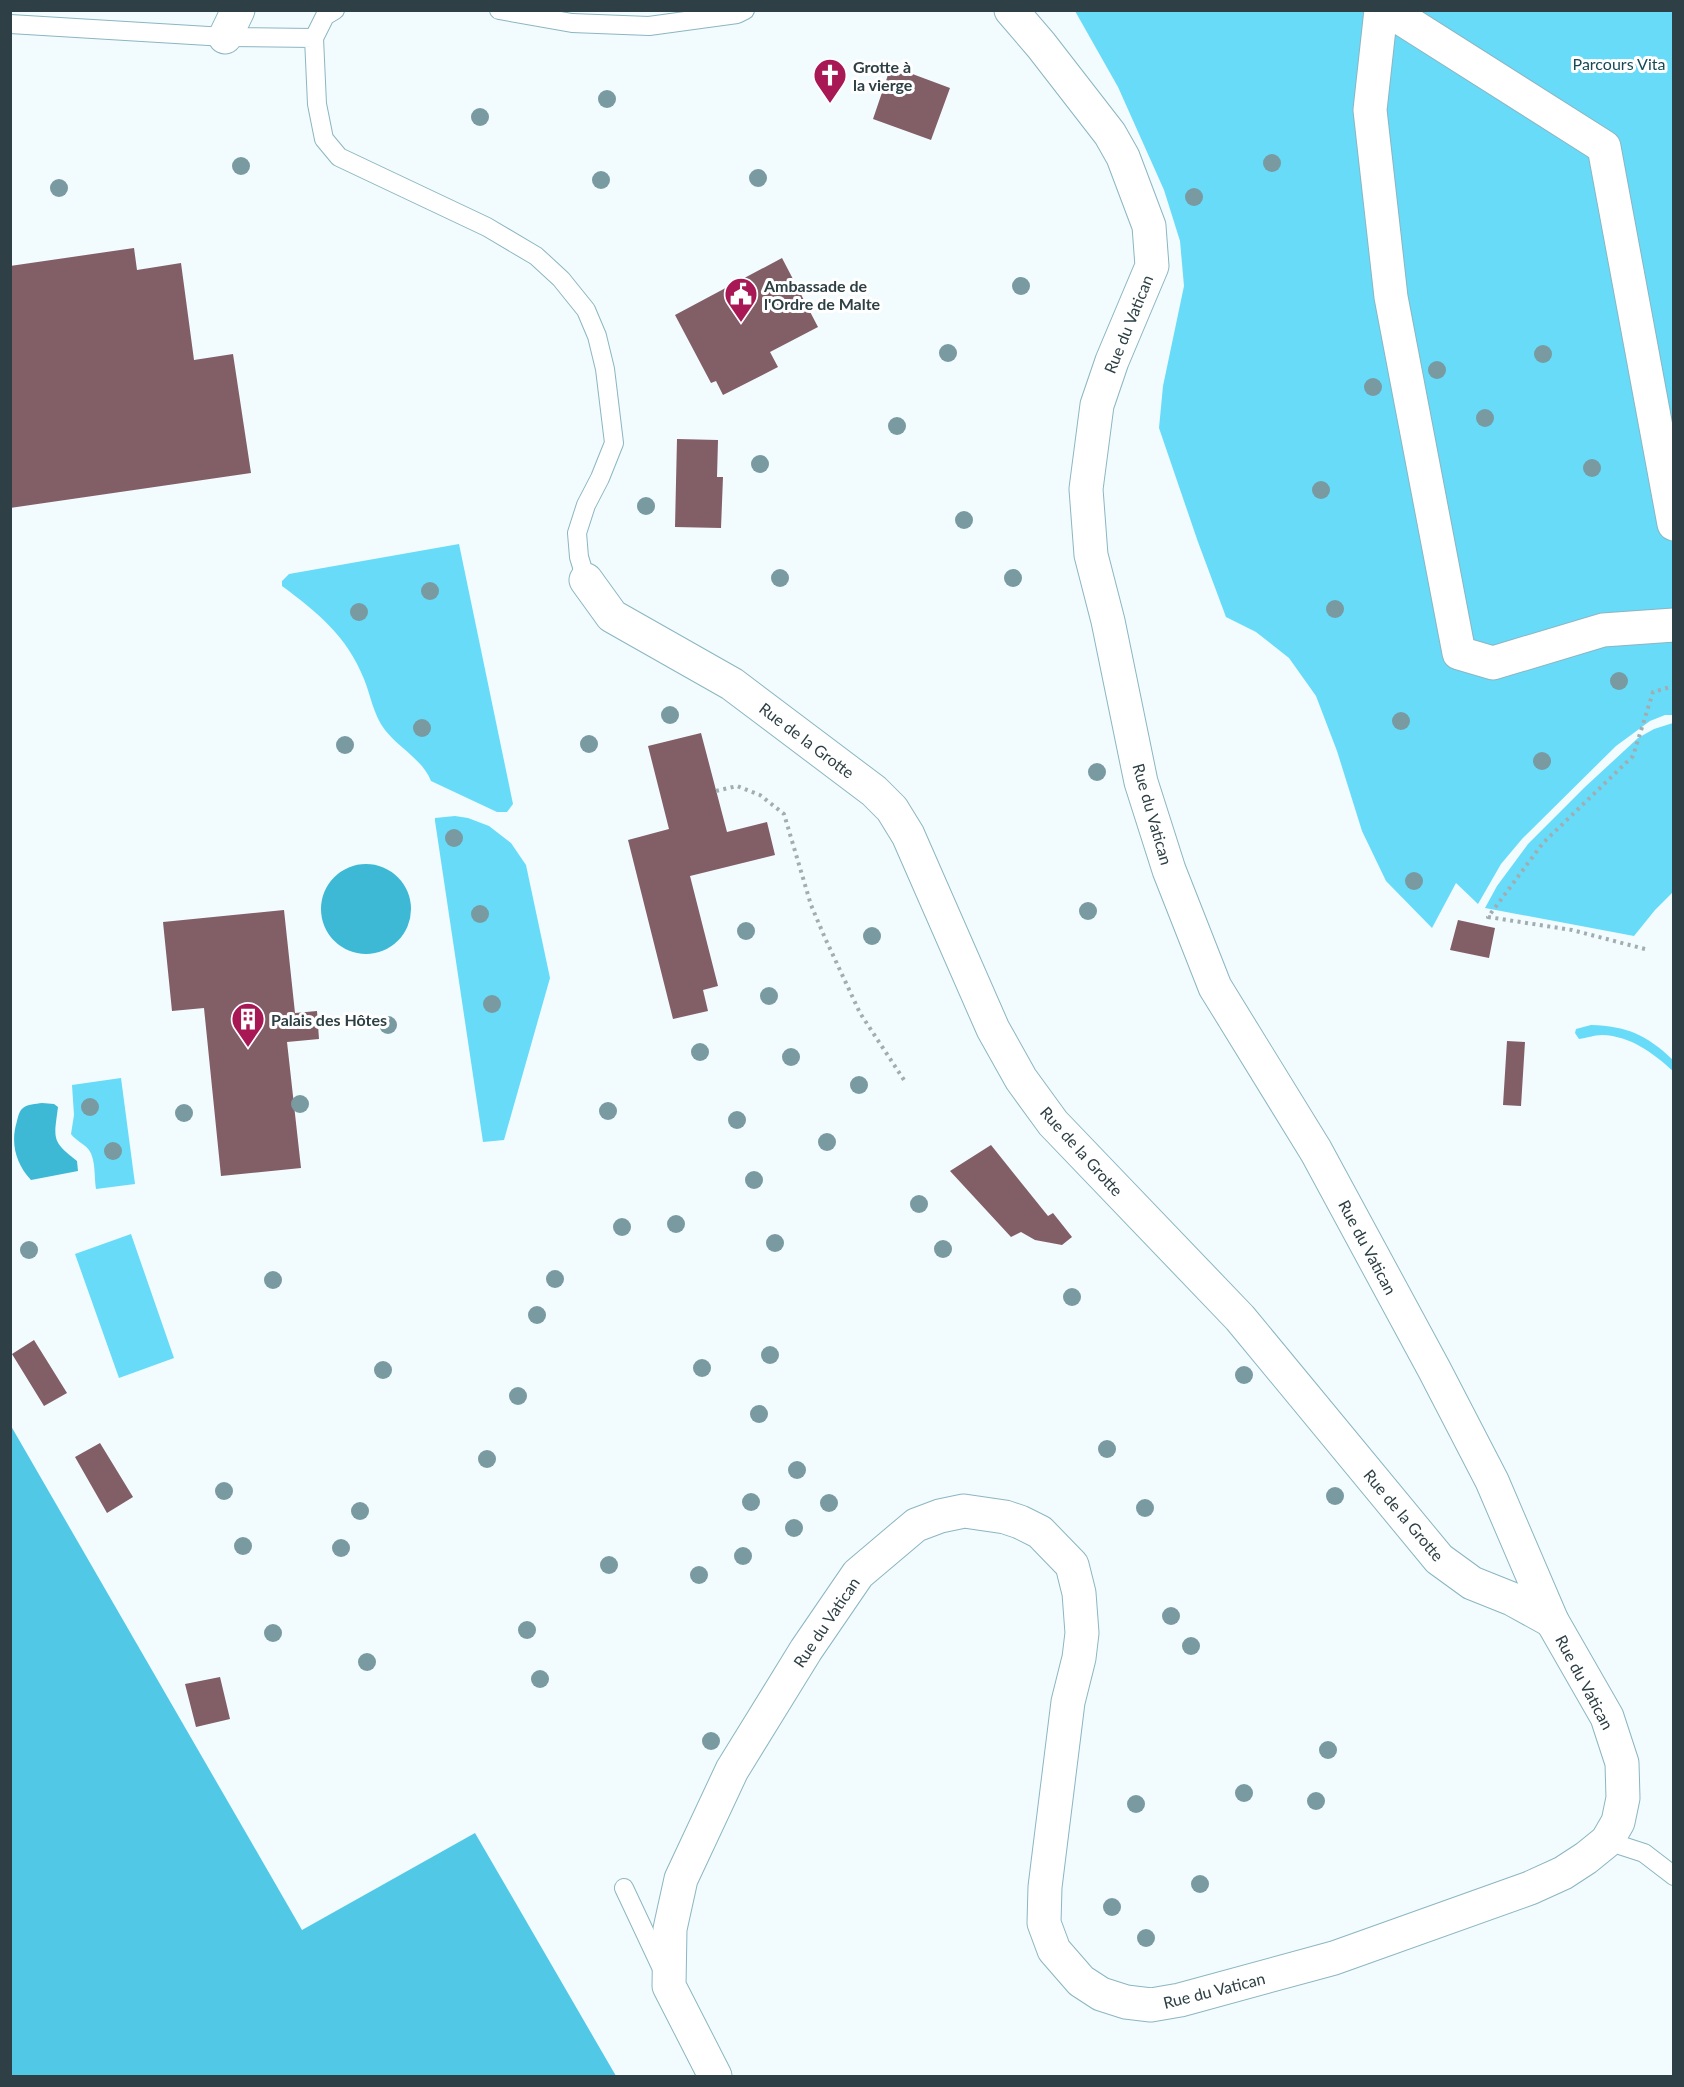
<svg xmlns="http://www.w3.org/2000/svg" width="1684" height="2087" viewBox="0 0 1684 2087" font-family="Lato,sans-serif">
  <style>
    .green { fill: #68dbf9 }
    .forest { fill: #50c8e6 }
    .water { fill: #3db8d5 }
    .building { fill: #825e67 }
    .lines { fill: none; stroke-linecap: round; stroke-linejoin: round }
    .lane-casing { stroke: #8bb6c2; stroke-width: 20 }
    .street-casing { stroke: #8bb6c2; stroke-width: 35 }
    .secondary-casing { stroke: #8bb6c2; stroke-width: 35 }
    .path { stroke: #a1aeb1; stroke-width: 4; stroke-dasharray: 3 4.5; stroke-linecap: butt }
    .lane { stroke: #fff; stroke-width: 18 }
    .street { stroke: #fff; stroke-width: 33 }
    .secondary { stroke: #fff; stroke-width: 33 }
    .tree { fill: #799aa1 }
    .labels { text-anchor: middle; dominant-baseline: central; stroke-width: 6; stroke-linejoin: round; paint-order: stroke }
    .park-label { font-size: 16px; fill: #164a56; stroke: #fff }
    .poi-label { font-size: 16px; font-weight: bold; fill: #2e4045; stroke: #fff; text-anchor: start }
    .street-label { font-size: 16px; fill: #2e4045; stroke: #fff }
  </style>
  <rect width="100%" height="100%" fill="#f2fbfd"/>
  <path class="green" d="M1075,11H1673V715H1665L1650,721L1616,746L1522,839L1501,864L1478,904L1456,883L1432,928L1386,881L1362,831L1337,751L1316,696L1289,658L1256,632L1226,617L1198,542L1159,428L1163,386L1184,286L1180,241L1164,190L1118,87Z
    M459,544L513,804L507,812H497L431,781C423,760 399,748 385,730C373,714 371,696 364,679C347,636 317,612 282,586V581L289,574Z
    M1673,723V892L1655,910L1634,936L1485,908L1497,886L1528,844L1585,787L1638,738L1654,729Z
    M455,816L468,818L489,826L511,843L526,865L550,978L504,1140L483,1142L435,821V818Z
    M1591,1025C1627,1026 1647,1035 1673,1060V1071C1653,1053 1631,1036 1602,1035C1594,1035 1587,1038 1579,1039L1575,1033L1576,1029Z
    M121,1078L135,1184L96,1189C94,1177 96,1160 89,1150C85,1144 76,1141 71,1134L74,1115L72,1085Z
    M131,1234L174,1358L119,1378L75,1254Z"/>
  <path class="forest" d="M11,1426L302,1930L475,1833L616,2076H11Z"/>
  <path class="water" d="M321 909a45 45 0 1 1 90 0a45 45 0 1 1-90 0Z
    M42,1103L54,1104L58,1107C54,1139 51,1141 77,1161L78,1171L31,1180C16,1164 10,1143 17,1121C18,1117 19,1111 23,1108C27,1104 36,1104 42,1103Z"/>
  <path class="building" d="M891,66L950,88L931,140L873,119Z
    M134,248L137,270L181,263L194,360L233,354L251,473L10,508V266Z
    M782,258L818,327L770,352L778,367L723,395L716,381L711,383L675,315Z
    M677,439L718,440L717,477H723L721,528L675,527Z
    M701,733L727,832L767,822L775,855L690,876L718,986L703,990L708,1011L673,1019L628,840L669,829L648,746Z
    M284,910L295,1013L317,1011L319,1039L287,1042L301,1168L221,1176L204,1008L172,1011L163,922Z
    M1458,920L1495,928L1489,958L1450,950Z
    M1507,1041L1525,1042L1521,1106L1503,1105Z
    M991,1145L1048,1216L1053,1213L1072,1237L1062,1245L1035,1240L1021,1232L1011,1237L950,1171Z
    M34,1340L67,1393L44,1406L12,1354Z
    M100,1443L133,1497L107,1513L75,1457Z
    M220,1677L230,1719L196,1727L185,1684Z"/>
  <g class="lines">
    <defs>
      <path id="lane" d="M335,10L325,16L314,38L317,104L324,139L339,157L487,227L536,256L561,279L586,310L597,336L605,369L614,443L600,478L586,505L577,533L579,557L586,580
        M499,10L572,23L649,26L737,14L745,10
        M10,24L225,37L314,38
        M1607,1841L1644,1853L1674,1876
        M624,1888L663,1971"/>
      <path id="street" d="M1381,10L1370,110L1391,297L1459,653L1493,663L1603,630L1674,625
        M1388,10L1604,147L1674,524
        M225,37L238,10
        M586,580L612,616L732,684L874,791L892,809L908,835L993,1029L1021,1079L1053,1123L1240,1318L1439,1559L1472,1583L1512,1599L1552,1621"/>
      <path id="secondary" d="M715,2076L669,1986L670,1929L681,1879L732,1770L806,1650L858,1574L916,1525L940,1516L964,1511L1005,1517L1020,1522L1040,1532L1072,1565L1079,1593L1082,1633L1079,1658L1068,1702L1045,1887L1044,1923L1054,1950L1081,1981L1101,1994L1126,2002L1151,2005L1180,2000L1334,1958L1530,1888L1563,1873L1586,1858L1607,1841L1618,1822L1623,1798L1622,1763L1607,1717L1552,1621L1492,1481L1434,1369L1316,1151L1215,987L1169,870L1141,782L1108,621L1091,555L1086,489L1097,405L1112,361L1152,266L1149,226L1123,157L1110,134L1041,45L1011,10"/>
    </defs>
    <use href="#lane" class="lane-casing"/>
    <use href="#street" class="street-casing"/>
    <use href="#secondary" class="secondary-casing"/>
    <path class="path" d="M716,791L737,786L760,795L784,814L811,905L825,938L860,1013L904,1080
      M1645,949L1572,930L1488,917L1543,843L1633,756L1653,692L1674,686"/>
    <use href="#lane" class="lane"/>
    <use href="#street" class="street"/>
    <use href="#secondary" class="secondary"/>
  </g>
  <g class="tree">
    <circle cx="607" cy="99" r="9"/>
    <circle cx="480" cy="117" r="9"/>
    <circle cx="1272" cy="163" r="9"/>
    <circle cx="241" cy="166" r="9"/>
    <circle cx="758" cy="178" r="9"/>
    <circle cx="601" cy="180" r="9"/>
    <circle cx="59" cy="188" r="9"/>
    <circle cx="1194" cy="197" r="9"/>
    <circle cx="1021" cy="286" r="9"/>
    <circle cx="948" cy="353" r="9"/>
    <circle cx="1543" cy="354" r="9"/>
    <circle cx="1437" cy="370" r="9"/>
    <circle cx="1373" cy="387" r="9"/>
    <circle cx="1485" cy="418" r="9"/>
    <circle cx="897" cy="426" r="9"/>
    <circle cx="760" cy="464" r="9"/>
    <circle cx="1592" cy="468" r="9"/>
    <circle cx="1321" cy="490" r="9"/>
    <circle cx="646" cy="506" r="9"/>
    <circle cx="964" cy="520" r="9"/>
    <circle cx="780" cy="578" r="9"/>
    <circle cx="1013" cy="578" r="9"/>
    <circle cx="430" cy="591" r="9"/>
    <circle cx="1335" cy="609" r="9"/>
    <circle cx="359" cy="612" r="9"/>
    <circle cx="1619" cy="681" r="9"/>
    <circle cx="670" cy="715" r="9"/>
    <circle cx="1401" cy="721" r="9"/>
    <circle cx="422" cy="728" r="9"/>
    <circle cx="589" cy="744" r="9"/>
    <circle cx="345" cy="745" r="9"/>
    <circle cx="1542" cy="761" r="9"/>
    <circle cx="1097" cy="772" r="9"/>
    <circle cx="454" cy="838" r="9"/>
    <circle cx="1414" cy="881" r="9"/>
    <circle cx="1088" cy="911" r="9"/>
    <circle cx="480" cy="914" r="9"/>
    <circle cx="746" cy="931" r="9"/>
    <circle cx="872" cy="936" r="9"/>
    <circle cx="769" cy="996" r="9"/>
    <circle cx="492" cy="1004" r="9"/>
    <circle cx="388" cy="1025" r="9"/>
    <circle cx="700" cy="1052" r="9"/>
    <circle cx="791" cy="1057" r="9"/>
    <circle cx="859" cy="1085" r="9"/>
    <circle cx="300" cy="1104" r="9"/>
    <circle cx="90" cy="1107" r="9"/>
    <circle cx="608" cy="1111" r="9"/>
    <circle cx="184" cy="1113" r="9"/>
    <circle cx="737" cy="1120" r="9"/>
    <circle cx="827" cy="1142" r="9"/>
    <circle cx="113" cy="1151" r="9"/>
    <circle cx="754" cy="1180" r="9"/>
    <circle cx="919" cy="1204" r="9"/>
    <circle cx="676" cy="1224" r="9"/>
    <circle cx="622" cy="1227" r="9"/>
    <circle cx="775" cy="1243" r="9"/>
    <circle cx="943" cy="1249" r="9"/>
    <circle cx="29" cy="1250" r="9"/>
    <circle cx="555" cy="1279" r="9"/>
    <circle cx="273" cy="1280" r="9"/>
    <circle cx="1072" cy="1297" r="9"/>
    <circle cx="537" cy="1315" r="9"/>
    <circle cx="770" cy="1355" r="9"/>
    <circle cx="702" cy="1368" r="9"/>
    <circle cx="383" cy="1370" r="9"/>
    <circle cx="1244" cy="1375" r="9"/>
    <circle cx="518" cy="1396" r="9"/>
    <circle cx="759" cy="1414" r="9"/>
    <circle cx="1107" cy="1449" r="9"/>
    <circle cx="487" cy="1459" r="9"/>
    <circle cx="797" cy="1470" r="9"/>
    <circle cx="224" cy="1491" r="9"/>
    <circle cx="1335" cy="1496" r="9"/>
    <circle cx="751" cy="1502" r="9"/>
    <circle cx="829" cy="1503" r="9"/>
    <circle cx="1145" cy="1508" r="9"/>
    <circle cx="360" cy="1511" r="9"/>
    <circle cx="794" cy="1528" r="9"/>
    <circle cx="243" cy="1546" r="9"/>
    <circle cx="341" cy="1548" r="9"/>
    <circle cx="743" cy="1556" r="9"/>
    <circle cx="609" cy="1565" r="9"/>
    <circle cx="699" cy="1575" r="9"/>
    <circle cx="1171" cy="1616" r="9"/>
    <circle cx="527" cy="1630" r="9"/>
    <circle cx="273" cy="1633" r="9"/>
    <circle cx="1191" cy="1646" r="9"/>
    <circle cx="367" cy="1662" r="9"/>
    <circle cx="540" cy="1679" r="9"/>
    <circle cx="711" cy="1741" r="9"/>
    <circle cx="1328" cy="1750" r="9"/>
    <circle cx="1244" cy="1793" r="9"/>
    <circle cx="1316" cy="1801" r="9"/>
    <circle cx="1136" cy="1804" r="9"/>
    <circle cx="1200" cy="1884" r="9"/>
    <circle cx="1112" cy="1907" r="9"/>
    <circle cx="1146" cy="1938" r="9"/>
  </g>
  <defs>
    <symbol id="church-pin" viewBox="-11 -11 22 30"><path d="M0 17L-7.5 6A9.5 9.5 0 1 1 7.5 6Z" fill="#a81854" stroke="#fff"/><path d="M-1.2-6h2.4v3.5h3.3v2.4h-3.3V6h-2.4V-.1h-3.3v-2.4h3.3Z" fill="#fff"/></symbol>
    <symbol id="civic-pin" viewBox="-11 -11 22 30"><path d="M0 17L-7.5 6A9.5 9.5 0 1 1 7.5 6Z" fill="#a81854" stroke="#fff"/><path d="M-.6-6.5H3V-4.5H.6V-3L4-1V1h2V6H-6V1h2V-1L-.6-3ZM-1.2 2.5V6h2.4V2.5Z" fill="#fff"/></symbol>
    <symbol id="building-pin" viewBox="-11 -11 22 30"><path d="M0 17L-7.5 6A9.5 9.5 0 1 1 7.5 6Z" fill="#a81854" stroke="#fff"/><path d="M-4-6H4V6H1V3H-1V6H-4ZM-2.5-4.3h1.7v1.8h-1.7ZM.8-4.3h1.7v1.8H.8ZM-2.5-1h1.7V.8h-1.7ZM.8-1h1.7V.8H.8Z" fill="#fff"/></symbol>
  </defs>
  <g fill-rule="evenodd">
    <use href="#church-pin" x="811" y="56" width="38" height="52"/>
    <use href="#civic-pin" x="722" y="275" width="38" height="52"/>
    <use href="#building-pin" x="229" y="1000" width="38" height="52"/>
  </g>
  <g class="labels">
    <g class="park-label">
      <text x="1619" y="63">Parcours Vita</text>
    </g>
    <g class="poi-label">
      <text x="853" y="66">Grotte à<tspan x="853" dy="18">la vierge</tspan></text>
      <text x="764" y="285">Ambassade de<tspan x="764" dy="18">l'Ordre de Malte</tspan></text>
      <text x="271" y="1019">Palais des Hôtes</text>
    </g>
    <g class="street-label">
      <text transform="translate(1128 324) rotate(-68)">Rue du Vatican</text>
      <text transform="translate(807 740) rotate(37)">Rue de la Grotte</text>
      <text transform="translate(1153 814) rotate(74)">Rue du Vatican</text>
      <text transform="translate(1082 1151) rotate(48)">Rue de la Grotte</text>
      <text transform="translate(1368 1247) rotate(62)">Rue du Vatican</text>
      <text transform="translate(1404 1515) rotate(50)">Rue de la Grotte</text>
      <text transform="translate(826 1622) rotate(-56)">Rue du Vatican</text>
      <text transform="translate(1585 1682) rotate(62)">Rue du Vatican</text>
      <text transform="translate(1214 1990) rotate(-14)">Rue du Vatican</text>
    </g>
  </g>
  <rect width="1684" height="2087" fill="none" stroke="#2e4045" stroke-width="24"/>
</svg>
